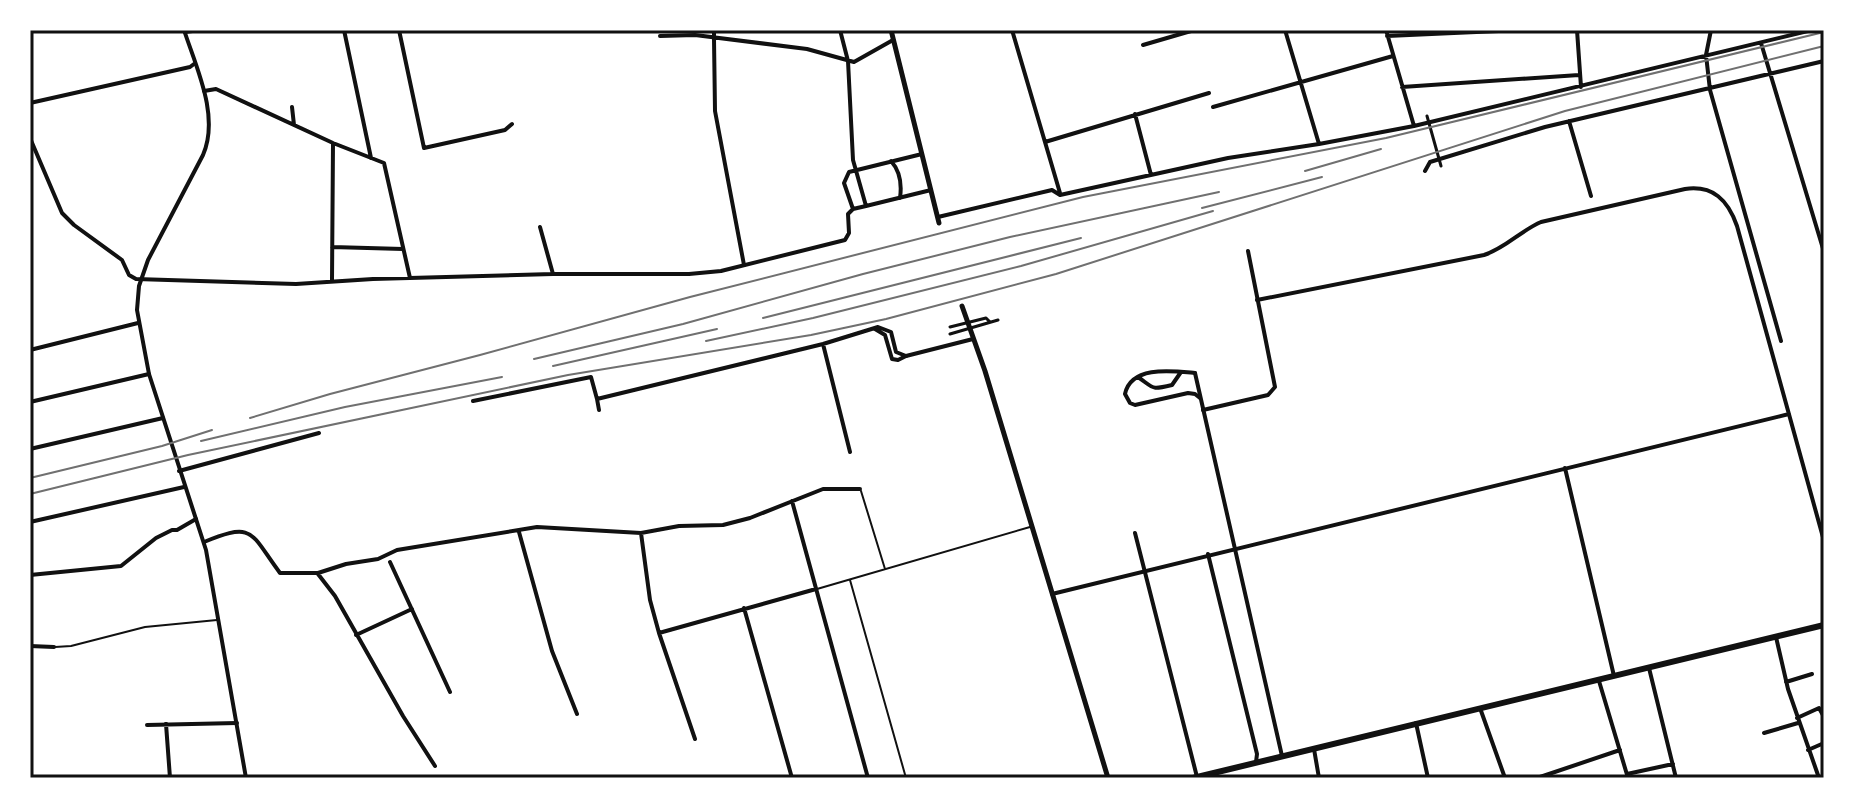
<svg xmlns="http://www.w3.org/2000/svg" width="1854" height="808" viewBox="0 0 1854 808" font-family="'Roboto Condensed',sans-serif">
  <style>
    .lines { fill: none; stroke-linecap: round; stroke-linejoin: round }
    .service { stroke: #111; stroke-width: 2 }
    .pedestrian { stroke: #111; stroke-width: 3 }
    .minor { stroke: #111; stroke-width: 4 }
    .tertiary { stroke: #111; stroke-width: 4 }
    .secondary { stroke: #111; stroke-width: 5 }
    .primary { stroke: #111; stroke-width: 6 }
    .rail { stroke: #707070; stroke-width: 2 }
    .neatline { fill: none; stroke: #111; stroke-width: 3 }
  </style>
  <rect width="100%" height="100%" fill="#fff"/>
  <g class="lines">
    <path class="service" d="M861,491L885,569
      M850,580L906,778
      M817,589L1030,527
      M55,647L71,646L145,627L217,620"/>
    <path class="pedestrian" d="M1427,116L1441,166
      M950,327L986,318L990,322
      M950,334L998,320"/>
    <path class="minor" d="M344,30L371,158
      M399,30L424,148L505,130L512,124
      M840,30L848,61L853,160L866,206L931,190
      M1012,30L1060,193
      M1285,30L1319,144
      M1386,30L1414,126
      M1577,30L1581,87
      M1711,30L1706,55L1710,90L1781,341
      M185,32L200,30
      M660,36L695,35L807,49L854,62L893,40
      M1387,36L1521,30
      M714,39V30
      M1761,43L1824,252
      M1143,45L1191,31
      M1402,87L1579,75
      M204,91L216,89L333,143L384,163L410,278
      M30,103L190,67L194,64
      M292,107L294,125
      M1213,107L1393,56
      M1135,114L1151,175
      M1569,121L1591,196
      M30,138L62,213L74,225L122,260L129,275L136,279L296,284L373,279L553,274H689L721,271L845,240L849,233L848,214L853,209L866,206
      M1045,142L1209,93
      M891,161C900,171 902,184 900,198
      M1425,171L1430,162L1545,127L1824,61
      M853,209L844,183L849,172L922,154
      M938,217L1052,190L1060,195L1228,158L1319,144L1414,126L1812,30
      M540,227L553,274
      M332,247L403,249
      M332,281L333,143
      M875,329L885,335L892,359L898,360L906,356
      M823,344L850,452
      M30,350L138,323
      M1195,373C1173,371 1131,365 1125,394L1130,403L1135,405L1188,393L1195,394L1200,398
      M1138,377C1155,389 1151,390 1172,385L1181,372
      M597,399L599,410
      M473,401L591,377L597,399L823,344L878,327L891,332L896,352L906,356
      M30,402L149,374
      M1203,410L1268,395L1275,387L1248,251
      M30,449L163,418
      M179,471L319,433
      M792,501L868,778
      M30,522L184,487
      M519,532L552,651L577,714
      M641,533L650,600L659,633L695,739
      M1135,533L1197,777
      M204,542C255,521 250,533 280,573H318L346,564L378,559L397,550L537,527L641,533L679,526L723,525L750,518L823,489H860
      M1208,554L1257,754L1256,762
      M390,562L450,692
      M318,574L335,596L403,716L435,766
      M30,575L121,566L156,538L172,530H177L196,519
      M744,608L792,778
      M659,633L816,589
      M356,635L412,609
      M1776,637L1788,689L1819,778
      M30,646L54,647
      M1649,668L1676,778
      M1599,681L1628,778
      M1786,682L1812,674
      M1480,708L1505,778
      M1797,718L1819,708L1824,717
      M1416,723L1428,778
      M166,724L170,778
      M147,725L237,723
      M1764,733L1798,723
      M1314,749L1319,778
      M1808,750L1824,743
      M1627,774L1673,764
      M1537,778L1620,750"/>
    <path class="tertiary" d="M184,30C196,67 220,116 203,155L148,260L139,286L137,310L149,374L206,550L246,778
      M714,39L715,111L744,265
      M1257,300L1484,255C1506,248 1520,231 1541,222L1685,189C1713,185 1728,200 1737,226L1824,541
      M906,356L973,339
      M1195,373L1282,756
      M1565,468L1614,676
      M1052,594L1789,414"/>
    <path class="secondary" d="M891,30L939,223
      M962,306L985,371L1108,778"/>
    <path class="primary" d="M1193,778L1824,625"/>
    <path class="rail" d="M1305,171L1381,149
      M1202,208L1322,177
      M763,318L1081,238
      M706,341L813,318L1021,266L1213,211
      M534,359L683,324L863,274L1010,237L1219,192
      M553,366L717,329
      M250,418L330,394L480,355L690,297L1083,197L1386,138L1824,32
      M201,441L345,407L502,377
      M30,478L162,446L212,430
      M30,494L188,455L568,375L811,335L886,319L1056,274L1565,111L1824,46"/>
  </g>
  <rect width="1854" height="808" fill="none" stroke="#ffffff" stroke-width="64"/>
  <rect x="32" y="32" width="1790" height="744" class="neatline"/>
</svg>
